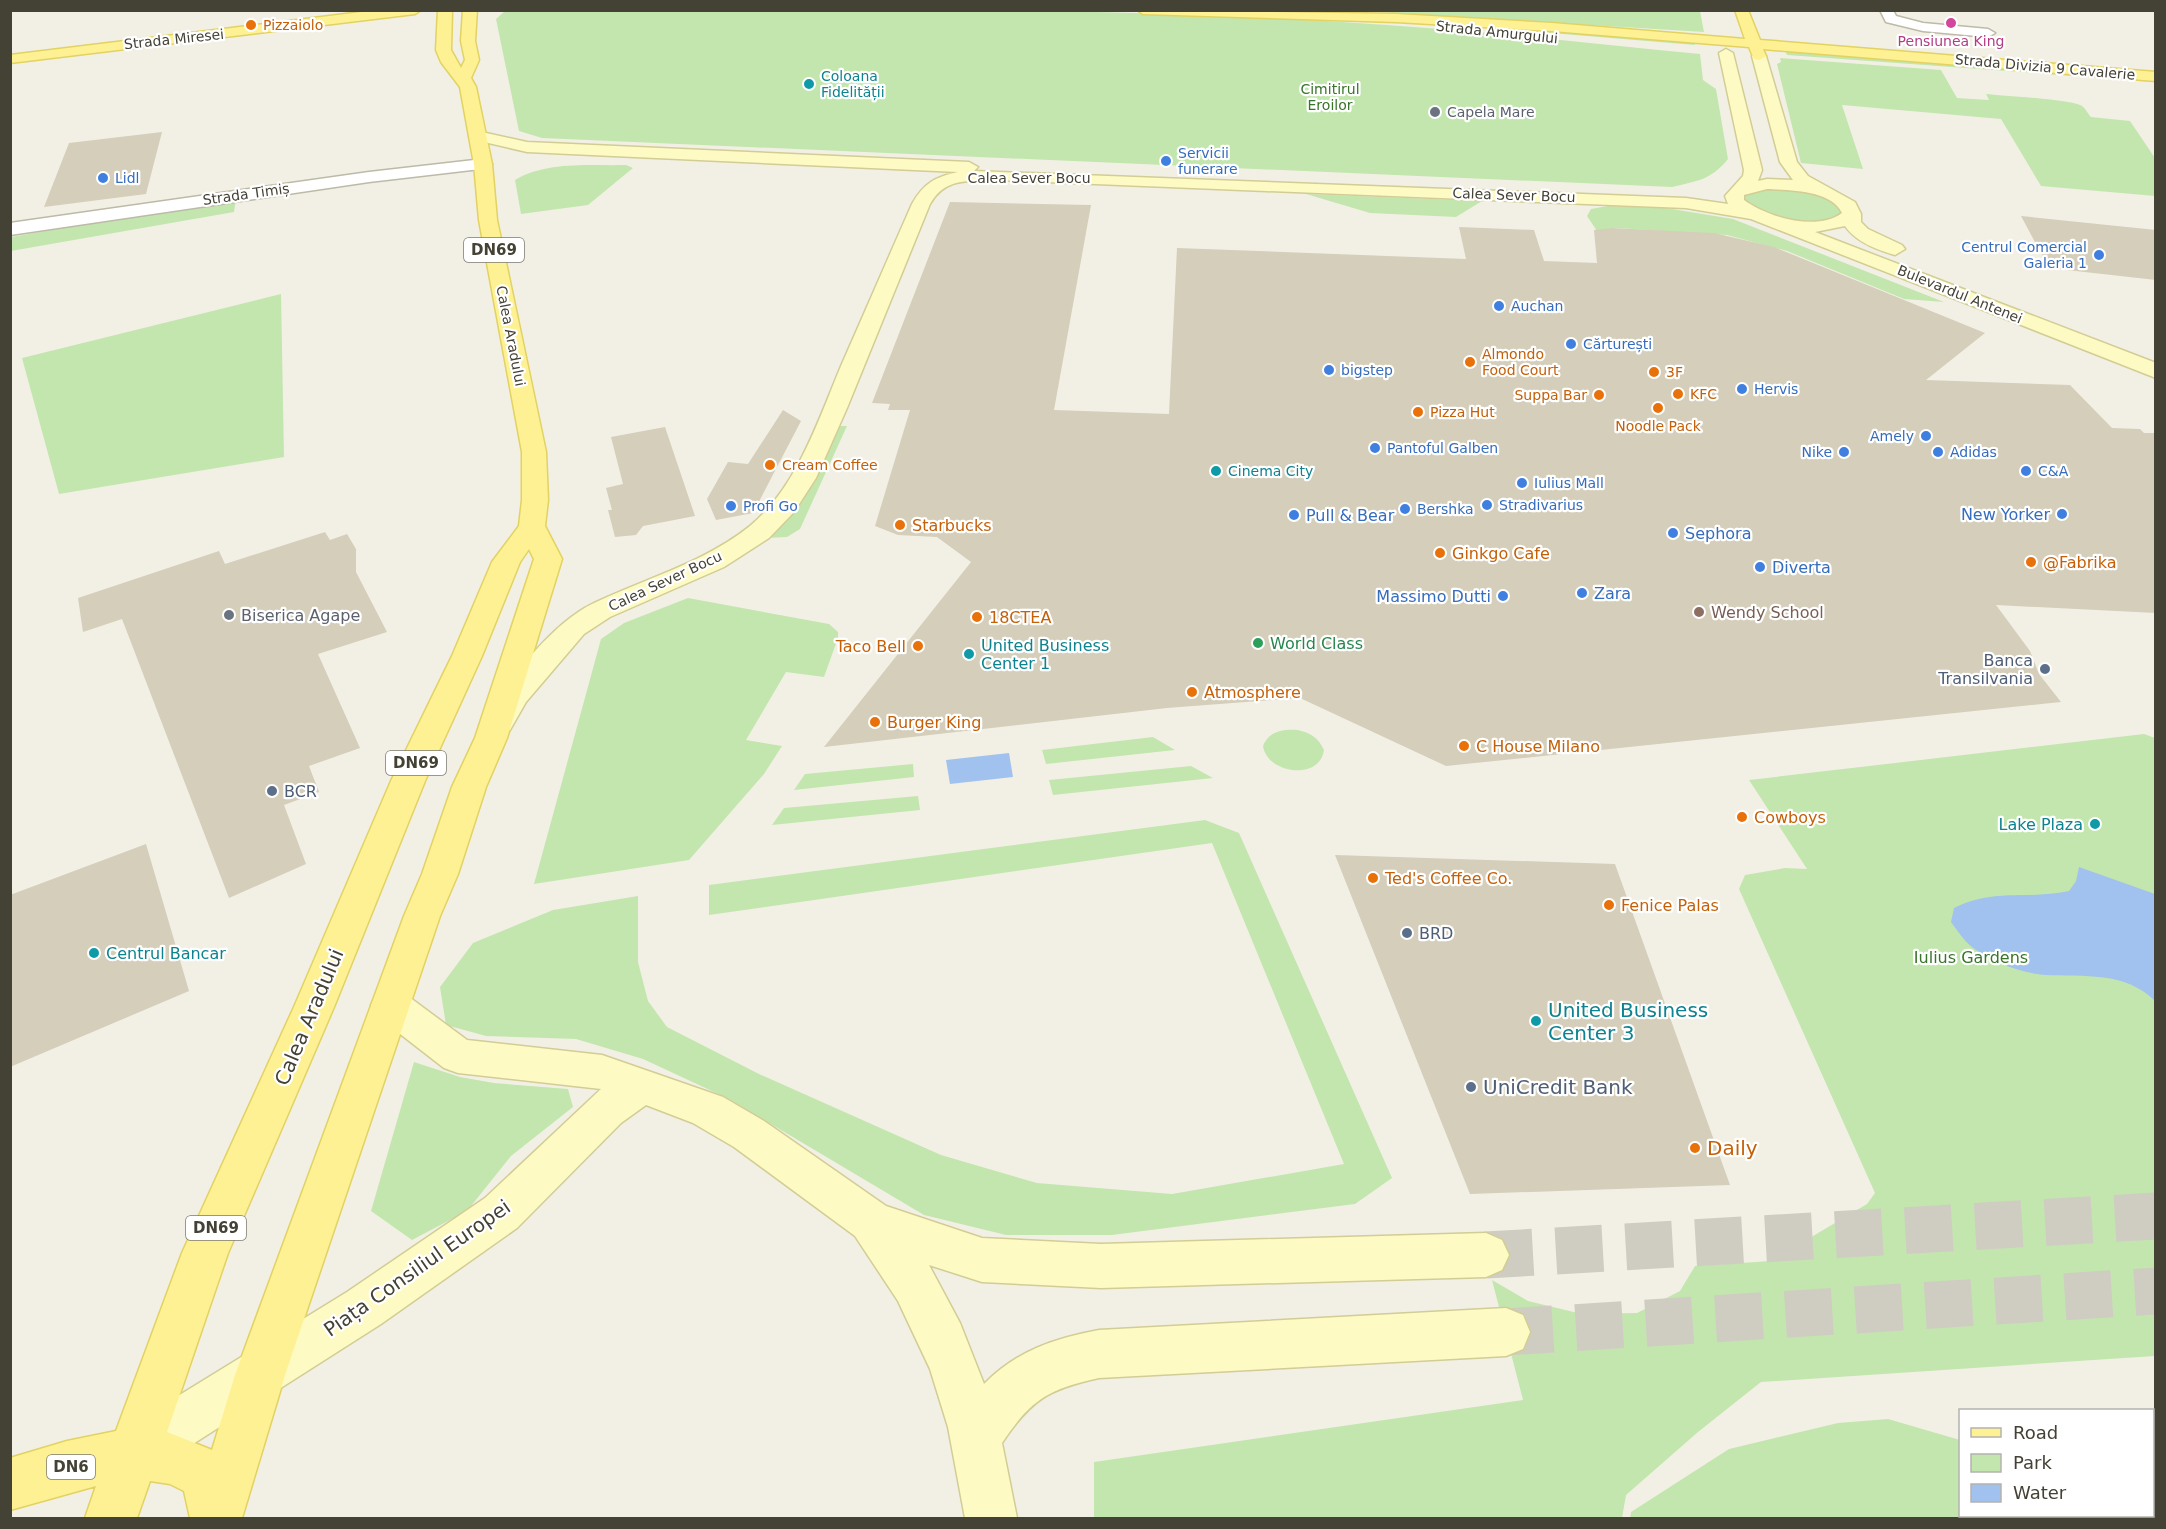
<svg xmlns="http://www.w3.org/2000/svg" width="2166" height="1529" viewBox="0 0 2166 1529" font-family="'DejaVu Sans',sans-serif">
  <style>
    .green { fill: #c3e6ae }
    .water { fill: #a1c1ef }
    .building { fill: #d4ceba }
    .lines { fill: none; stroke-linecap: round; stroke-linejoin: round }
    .secondary-tunnel { stroke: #cfcdc2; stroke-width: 47; stroke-dasharray: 47 23; stroke-linecap: butt }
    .street-casing { stroke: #bdbaa7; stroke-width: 3 }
    .secondary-casing { stroke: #d2cd95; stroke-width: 3 }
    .primary-casing { stroke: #e2d263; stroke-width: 3 }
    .street { fill: #fff; fill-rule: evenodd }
    .secondary { fill: #fefac3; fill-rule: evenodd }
    .primary { fill: #fdf193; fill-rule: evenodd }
    .hotel-dot { fill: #d1479c; stroke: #fff; stroke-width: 2 }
    .food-dot { fill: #e8710a; stroke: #fff; stroke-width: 2 }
    .culture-dot { fill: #0f9aa8; stroke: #fff; stroke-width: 2 }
    .worship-dot { fill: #6b7280; stroke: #fff; stroke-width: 2 }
    .shop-dot { fill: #3f7fe0; stroke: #fff; stroke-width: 2 }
    .education-dot { fill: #8d6e63; stroke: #fff; stroke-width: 2 }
    .leisure-dot { fill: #2e9e5b; stroke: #fff; stroke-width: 2 }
    .service-dot { fill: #5c6f8a; stroke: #fff; stroke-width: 2 }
    .labels { text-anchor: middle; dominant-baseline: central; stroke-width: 4.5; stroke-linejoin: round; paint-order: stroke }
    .far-food-label { font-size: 14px; fill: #c56008; stroke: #fff; text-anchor: start }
    .far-street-label { font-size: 14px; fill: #444135; stroke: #fff }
    .far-hotel-label { font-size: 14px; fill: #b23c85; stroke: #fff }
    .far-culture-label { font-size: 14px; fill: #0d838f; stroke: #fff; text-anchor: start }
    .far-park-label { font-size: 14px; fill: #387529; stroke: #fff }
    .far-worship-label { font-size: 14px; fill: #5b616d; stroke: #fff; text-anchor: start }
    .far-shop-label { font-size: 14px; fill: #366cbe; stroke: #fff; text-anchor: start }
    .shield { fill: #fff; stroke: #7c7a72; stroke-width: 1.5 }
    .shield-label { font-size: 15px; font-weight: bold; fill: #444135 }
    .shop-label { font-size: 16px; fill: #366cbe; stroke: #fff; text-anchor: start }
    .food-label { font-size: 16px; fill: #c56008; stroke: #fff; text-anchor: start }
    .education-label { font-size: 16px; fill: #785e54; stroke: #fff; text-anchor: start }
    .worship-label { font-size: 16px; fill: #5b616d; stroke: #fff; text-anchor: start }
    .leisure-label { font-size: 16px; fill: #27864d; stroke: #fff; text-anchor: start }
    .culture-label { font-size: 16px; fill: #0d838f; stroke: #fff; text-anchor: start }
    .service-label { font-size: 16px; fill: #4e5e75; stroke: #fff; text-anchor: start }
    .park-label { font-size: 16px; fill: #387529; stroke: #fff }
    .near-culture-label { font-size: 20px; fill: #0d838f; stroke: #fff; text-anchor: start }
    .near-street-label { font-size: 20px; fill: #444135; stroke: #fff }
    .near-service-label { font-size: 20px; fill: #4e5e75; stroke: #fff; text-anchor: start }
    .near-food-label { font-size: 20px; fill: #c56008; stroke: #fff; text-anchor: start }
  </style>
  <rect width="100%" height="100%" fill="#f2f0e5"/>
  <path class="green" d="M505,11C783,10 1063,5 1341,22C1461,29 1581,42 1700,54L1703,80L1716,89L1728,159C1711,180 1697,181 1672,187L542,138L519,131L496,19Z
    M1361,11H1700L1704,32Z
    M1456,25L1694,39L1695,45Z
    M1785,50L2155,80V82L1787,55Z
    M1780,58L1941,70L1957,98L1989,100L1986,94C2003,96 2072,99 2082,106C2086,109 2088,114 2091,117L2130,121L2155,158V196L2041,186L2001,119L1842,105L1863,169L1801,163L1777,64L1781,62Z
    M626,165L633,168L588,205L521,214L515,180C547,161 590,166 626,165Z
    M1795,185L1851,208L1825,225L1763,218L1735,193L1738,191Z
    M1306,194L1482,201L1456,217L1370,213Z
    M236,198L234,212L11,251V237Z
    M1608,206L1666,208L1733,219L1944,302L1904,299L1787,251L1727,235L1617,228L1597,231L1587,216L1591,209Z
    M281,294L284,457L59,494L22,358Z
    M836,426H847L800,529L787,537L765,538Z
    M688,598L829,624L838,632V638L824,677L786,672L746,740L782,746L764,774L689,860L534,884L601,639L624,623Z
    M1298,730C1310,733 1318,737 1324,750C1320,781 1267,774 1263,746C1269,731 1283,729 1298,730Z
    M2144,734L2155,738V1356L1761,1382L1698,1432L1626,1495L1622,1518H1094V1462L1523,1400L1492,1280L1528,1301L1582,1314L1637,1313L1680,1291L1695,1266L1771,1261L1867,1204L1875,1193L1739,889L1745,875L1785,868L1807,869L1749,780Z
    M1153,737L1175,750L1046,764L1042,750Z
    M913,764L914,777L794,790L805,774Z
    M1191,766L1213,778L1053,795L1049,780Z
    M918,796L920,810L772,825L784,808Z
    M1205,820L1239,833L1392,1178L1355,1204L1112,1235H1006L924,1215L729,1099L643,1059L576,1039L486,1036L446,1025L440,987L473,943L553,910L638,896V962L648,1001L667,1027L759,1074L941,1155L1037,1183L1172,1194L1344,1164L1212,843L709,915V885Z
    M414,1062L460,1077L494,1083L568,1089L573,1107L511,1156L467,1211L412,1240L371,1211Z
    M1888,1419L1960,1440V1516H2152L2153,1494L2155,1495V1518H1630L1631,1512L1729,1449L1838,1423Z"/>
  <path class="water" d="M1009,753L1013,777L950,784L946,760Z
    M2079,867L2155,894V1001C2125,971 2084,977 2045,975C2021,973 1991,962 1972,947C1964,941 1957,930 1951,922L1954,908C1995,888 2026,900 2069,891L2076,881Z"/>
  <path class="building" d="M162,132L146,194L44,207L69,143Z
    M950,202L1091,205L1054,410L1169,414L1177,248L1466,259L1459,227L1534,230L1544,261L1597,263L1594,230L1612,228L1714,233L1774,247L1985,333L1926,380L2070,385L2112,428L2140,429L2144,433H2156V613L1996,605L2030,651L2039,674L2061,702L1446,766L1300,698L1167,708L824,747L971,562L937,537L898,535L875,526L910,410H888L890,404L872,403Z
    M2021,216L2156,230V280L2049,268Z
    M783,410L801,421L753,513L716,520L707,499L728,462L748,464Z
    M665,427L695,516L643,526L636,535L615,537L608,510H612L606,488L623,484L611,437Z
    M325,532L330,540L347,534L356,549V572L387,632L318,654L360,748L309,766L319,792L284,805L306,864L229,898L122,619L83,632L78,598L219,551L225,564Z
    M146,844L189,991L10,1067V895Z
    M1335,855L1615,864L1730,1185L1470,1194Z"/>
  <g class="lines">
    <path class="secondary-tunnel" d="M1486,1255L2156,1216
      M1506,1332L2156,1291"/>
    <defs>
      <path id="street" d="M1880,10H1893L1896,16L1923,23L1988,29L1995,33L1988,37L1923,31L1886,22Z
        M483,159L492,164L489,168L369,182L10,235V223L369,172Z"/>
      <path id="secondary" d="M1726,49L1733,53L1762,170L1758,181L1767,179L1793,180L1780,162L1752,56L1759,52L1766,56L1797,162L1808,176L1855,202L1861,214V222L1868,229L1902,245L1905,249L1895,255C1877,250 1856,242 1845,226L1815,232L2156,363V378L1751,219L1686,208L998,180C970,182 946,176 930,204L847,408L816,478L794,512L769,538L724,567L610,617L584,634L526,702L510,730L499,734L488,730L483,723C505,684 551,624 592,604C644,579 704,563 750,526C797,487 818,421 841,366C865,312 888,258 912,204C924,183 935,177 958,172L527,152L471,139L469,136L471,133L477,131L527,142L969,162L978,167L974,171L1686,198L1728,204L1725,196L1743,176L1744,170L1719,53ZM1767,189C1788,190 1832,190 1842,213C1817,232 1767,217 1744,200V195Z
        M391,989L405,994L467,1040L602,1055L723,1097L764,1121L886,1206L982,1238L1101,1244L1486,1233L1502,1240L1509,1255L1502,1270L1486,1277L1101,1288L982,1282L929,1265L960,1323L984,1384C1016,1351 1055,1338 1099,1330L1506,1308L1523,1315L1530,1332L1523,1349L1506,1356L1099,1378C1049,1389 1031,1399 1002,1443L1017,1518H965L948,1427L930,1369L898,1301L855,1236L734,1147L693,1123L646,1105L621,1123L517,1228L381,1324L149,1472L131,1480L113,1472L105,1454L113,1436L347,1292L485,1198L601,1089L458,1073L444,1068L377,1016L371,1005L377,994Z"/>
      <path id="primary" d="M378,10H421L415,14L10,63V55Z
        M438,10H452L451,50L461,68L465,60L461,41L463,10H477L475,41L479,60L471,78L476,87L492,164L497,220L546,452L548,500L545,526L562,559L507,738L486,787L458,874L440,916L285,1375L242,1518H190L184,1491L170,1484L150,1481L137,1518H85L96,1486L10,1510V1458L67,1441L116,1431L182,1253L294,1007L391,781L452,656L492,562L519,526L522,500V452L479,220L474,164L460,87L441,62L436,50ZM529,549L534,559L475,738L452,787L422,874L404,916L235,1375L212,1450L167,1432L228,1253L334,1007L425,781L482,656L520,562Z
        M1137,10L1396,14L1552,23L1745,39L1735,10H1748L1760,40L2156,72V81L1763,49L1766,56L1759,60L1754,59L1749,47L1552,31L1396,22L1143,14Z"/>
    </defs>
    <use href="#street" class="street-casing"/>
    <use href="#secondary" class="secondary-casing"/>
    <use href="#primary" class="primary-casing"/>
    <use href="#street" class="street"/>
    <use href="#secondary" class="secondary"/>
    <use href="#primary" class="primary"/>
  </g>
  <circle class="hotel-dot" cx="1951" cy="23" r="6"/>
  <g class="food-dot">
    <circle cx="251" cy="25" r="6"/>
    <circle cx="1470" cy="362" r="6"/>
    <circle cx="1654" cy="372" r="6"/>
    <circle cx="1678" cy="394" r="6"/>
    <circle cx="1599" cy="395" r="6"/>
    <circle cx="1658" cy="408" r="6"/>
    <circle cx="1418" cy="412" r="6"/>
    <circle cx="770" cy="465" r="6"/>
    <circle cx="900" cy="525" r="6"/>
    <circle cx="1440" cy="553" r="6"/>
    <circle cx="2031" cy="562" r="6"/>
    <circle cx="977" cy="617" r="6"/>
    <circle cx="918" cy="646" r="6"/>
    <circle cx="1192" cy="692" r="6"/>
    <circle cx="875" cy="722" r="6"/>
    <circle cx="1464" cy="746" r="6"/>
    <circle cx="1742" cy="817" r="6"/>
    <circle cx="1373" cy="878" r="6"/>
    <circle cx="1609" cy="905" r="6"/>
    <circle cx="1695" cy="1148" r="6"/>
  </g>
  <g class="culture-dot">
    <circle cx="809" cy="84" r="6"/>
    <circle cx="1216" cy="471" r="6"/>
    <circle cx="969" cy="654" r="6"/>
    <circle cx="2095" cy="824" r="6"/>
    <circle cx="94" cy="953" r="6"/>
    <circle cx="1536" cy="1021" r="6"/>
  </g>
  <g class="worship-dot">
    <circle cx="1435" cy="112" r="6"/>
    <circle cx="229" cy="615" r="6"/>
  </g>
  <g class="shop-dot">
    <circle cx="1166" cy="161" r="6"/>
    <circle cx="103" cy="178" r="6"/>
    <circle cx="2099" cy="255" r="6"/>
    <circle cx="1499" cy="306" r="6"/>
    <circle cx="1571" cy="344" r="6"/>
    <circle cx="1329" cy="370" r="6"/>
    <circle cx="1742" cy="389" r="6"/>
    <circle cx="1926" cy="436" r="6"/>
    <circle cx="1375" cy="448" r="6"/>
    <circle cx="1844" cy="452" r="6"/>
    <circle cx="1938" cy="452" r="6"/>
    <circle cx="2026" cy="471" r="6"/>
    <circle cx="1522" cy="483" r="6"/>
    <circle cx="1487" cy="505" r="6"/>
    <circle cx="731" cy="506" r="6"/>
    <circle cx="1405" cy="509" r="6"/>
    <circle cx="2062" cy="514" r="6"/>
    <circle cx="1294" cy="515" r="6"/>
    <circle cx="1673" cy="533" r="6"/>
    <circle cx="1760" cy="567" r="6"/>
    <circle cx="1582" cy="593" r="6"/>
    <circle cx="1503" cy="596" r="6"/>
  </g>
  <circle class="education-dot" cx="1699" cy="612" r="6"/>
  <circle class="leisure-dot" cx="1258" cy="643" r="6"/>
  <g class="service-dot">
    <circle cx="2045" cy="669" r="6"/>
    <circle cx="272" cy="791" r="6"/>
    <circle cx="1407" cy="933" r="6"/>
    <circle cx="1471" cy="1087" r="6"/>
  </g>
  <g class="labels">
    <g class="far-food-label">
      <text x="263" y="25">Pizzaiolo</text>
      <text x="1482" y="354">Almondo<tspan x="1482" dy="16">Food Court</tspan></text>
      <text x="1666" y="372">3F</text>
      <text x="1690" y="394">KFC</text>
      <text x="1587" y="395" text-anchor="end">Suppa Bar</text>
      <text x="1430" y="412">Pizza Hut</text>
      <text x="1658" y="426" text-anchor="middle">Noodle Pack</text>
      <text x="782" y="465">Cream Coffee</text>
    </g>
    <g class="far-street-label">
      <text transform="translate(1497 32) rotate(6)">Strada Amurgului</text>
      <text transform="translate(174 39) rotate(-6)">Strada Miresei</text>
      <text transform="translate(2045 67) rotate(5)">Strada Divizia 9 Cavalerie</text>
      <text x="1029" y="178">Calea Sever Bocu</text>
      <text transform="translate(246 194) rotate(-8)">Strada Timiș</text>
      <text transform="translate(1514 195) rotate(2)">Calea Sever Bocu</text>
      <text transform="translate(1960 294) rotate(22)">Bulevardul Antenei</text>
      <text transform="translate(511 336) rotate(79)">Calea Aradului</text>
      <text transform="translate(665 581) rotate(-25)">Calea Sever Bocu</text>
    </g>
    <g class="far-hotel-label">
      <text x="1951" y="41">Pensiunea King</text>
    </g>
    <g class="far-culture-label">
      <text x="821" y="76">Coloana<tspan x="821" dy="16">Fidelității</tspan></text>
      <text x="1228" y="471">Cinema City</text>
    </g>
    <g class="far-park-label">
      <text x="1330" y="89">Cimitirul<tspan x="1330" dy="16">Eroilor</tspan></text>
    </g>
    <g class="far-worship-label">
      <text x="1447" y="112">Capela Mare</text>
    </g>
    <g class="far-shop-label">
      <text x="1178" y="153">Servicii<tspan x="1178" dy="16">funerare</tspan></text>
      <text x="115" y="178">Lidl</text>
      <text x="2087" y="247" text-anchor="end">Centrul Comercial<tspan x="2087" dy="16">Galeria 1</tspan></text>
      <text x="1511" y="306">Auchan</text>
      <text x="1583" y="344">Cărturești</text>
      <text x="1341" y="370">bigstep</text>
      <text x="1754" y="389">Hervis</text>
      <text x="1914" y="436" text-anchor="end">Amely</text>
      <text x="1387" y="448">Pantoful Galben</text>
      <text x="1832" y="452" text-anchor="end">Nike</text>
      <text x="1950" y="452">Adidas</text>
      <text x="2038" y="471">C&amp;A</text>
      <text x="1534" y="483">Iulius Mall</text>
      <text x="1499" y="505">Stradivarius</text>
      <text x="743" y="506">Profi Go</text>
      <text x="1417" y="509">Bershka</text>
    </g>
    <g class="shield">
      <rect x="464" y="238" width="60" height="24" rx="4.5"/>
      <rect x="386" y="751" width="60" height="24" rx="4.5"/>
      <rect x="186" y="1216" width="60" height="24" rx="4.5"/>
      <rect x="47" y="1455" width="48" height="24" rx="4.5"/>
    </g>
    <g class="shield-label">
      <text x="494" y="250">DN69</text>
      <text x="416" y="763">DN69</text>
      <text x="216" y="1228">DN69</text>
      <text x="71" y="1467">DN6</text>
    </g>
    <g class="shop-label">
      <text x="2050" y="514" text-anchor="end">New Yorker</text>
      <text x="1306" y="515">Pull &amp; Bear</text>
      <text x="1685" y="533">Sephora</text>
      <text x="1772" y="567">Diverta</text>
      <text x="1594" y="593">Zara</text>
      <text x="1491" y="596" text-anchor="end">Massimo Dutti</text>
    </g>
    <g class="food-label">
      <text x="912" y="525">Starbucks</text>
      <text x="1452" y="553">Ginkgo Cafe</text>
      <text x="2043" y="562">@Fabrika</text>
      <text x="989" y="617">18CTEA</text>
      <text x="906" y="646" text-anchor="end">Taco Bell</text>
      <text x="1204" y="692">Atmosphere</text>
      <text x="887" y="722">Burger King</text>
      <text x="1476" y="746">C House Milano</text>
      <text x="1754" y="817">Cowboys</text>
      <text x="1385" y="878">Ted's Coffee Co.</text>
      <text x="1621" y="905">Fenice Palas</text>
    </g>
    <g class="education-label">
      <text x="1711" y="612">Wendy School</text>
    </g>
    <g class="worship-label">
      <text x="241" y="615">Biserica Agape</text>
    </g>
    <g class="leisure-label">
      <text x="1270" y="643">World Class</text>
    </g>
    <g class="culture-label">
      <text x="981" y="645">United Business<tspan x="981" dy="18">Center 1</tspan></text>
      <text x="2083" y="824" text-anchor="end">Lake Plaza</text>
      <text x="106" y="953">Centrul Bancar</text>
    </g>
    <g class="service-label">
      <text x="2033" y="660" text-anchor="end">Banca<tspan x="2033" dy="18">Transilvania</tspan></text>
      <text x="284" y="791">BCR</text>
      <text x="1419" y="933">BRD</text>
    </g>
    <g class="park-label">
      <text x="1971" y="957">Iulius Gardens</text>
    </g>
    <g class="near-culture-label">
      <text x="1548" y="1010">United Business<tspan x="1548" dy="23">Center 3</tspan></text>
    </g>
    <g class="near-street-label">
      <text transform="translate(309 1017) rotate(-67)">Calea Aradului</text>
      <text transform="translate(417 1268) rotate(-35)">Piața Consiliul Europei</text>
    </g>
    <g class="near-service-label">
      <text x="1483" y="1087">UniCredit Bank</text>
    </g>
    <g class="near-food-label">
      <text x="1707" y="1148">Daily</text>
    </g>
  </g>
  <rect width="2166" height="1529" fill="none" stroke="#444135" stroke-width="24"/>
  <rect x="1959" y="1409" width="195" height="108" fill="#ffffff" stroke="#b4b3ae" stroke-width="1.5"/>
  <rect x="1971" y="1428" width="30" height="9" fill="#fdf193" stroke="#b4b3ae" stroke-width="1.5"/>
  <text x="2013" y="1439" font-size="18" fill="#444135">Road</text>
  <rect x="1971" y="1454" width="30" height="18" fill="#c3e6ae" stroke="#b4b3ae" stroke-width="1.5"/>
  <text x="2013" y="1469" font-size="18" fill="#444135">Park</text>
  <rect x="1971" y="1484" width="30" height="18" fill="#a1c1ef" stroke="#b4b3ae" stroke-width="1.5"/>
  <text x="2013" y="1499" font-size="18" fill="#444135">Water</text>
</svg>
